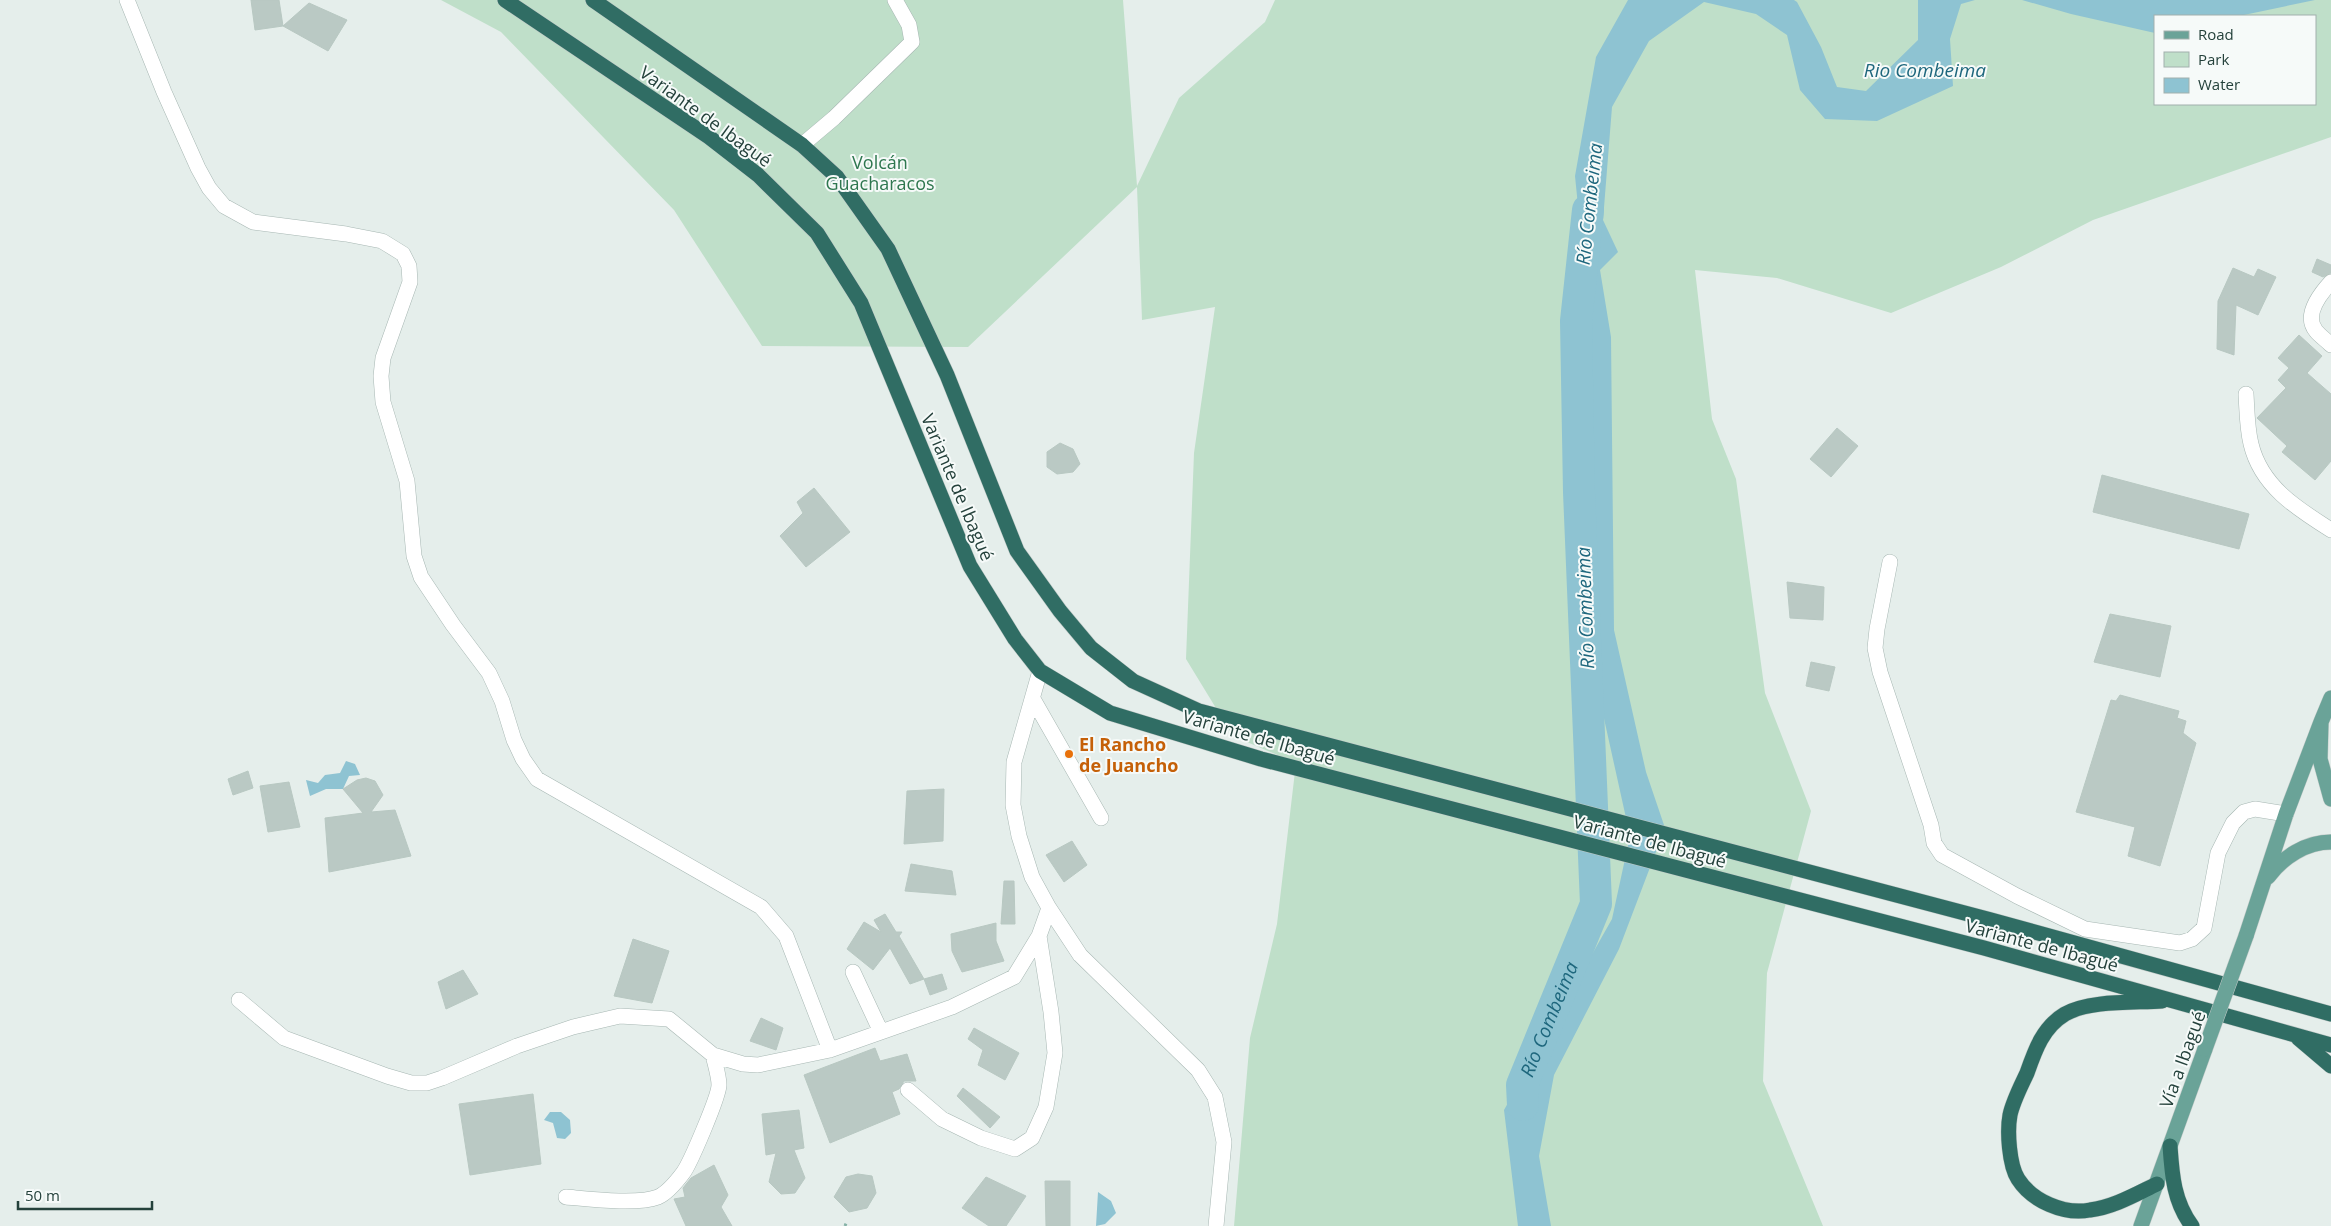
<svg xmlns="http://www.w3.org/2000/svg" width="2331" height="1226" viewBox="0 0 2331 1226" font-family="'Open Sans',sans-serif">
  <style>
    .green { fill: #bfdfc9; fill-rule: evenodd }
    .water { fill: #8ec3d2 }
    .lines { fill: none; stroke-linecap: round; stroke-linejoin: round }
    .river { stroke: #8ec3d2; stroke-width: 32 }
    .building { fill: #bac9c4; stroke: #b8c8c2 }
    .minor-casing { stroke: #a7b7b3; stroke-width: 16 }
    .major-casing { stroke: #c2cac8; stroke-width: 16 }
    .highway-casing { stroke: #c2cac8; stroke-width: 16 }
    .path { stroke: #86b2a7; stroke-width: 3; stroke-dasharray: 2.5 4; stroke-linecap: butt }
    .minor { stroke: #fff; stroke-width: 15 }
    .major { stroke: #6aa398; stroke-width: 15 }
    .highway { stroke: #306d64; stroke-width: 15 }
    .major-bridge-casing { stroke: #c2cac8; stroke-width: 16; stroke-linecap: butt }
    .major-bridge { stroke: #6aa398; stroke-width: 15 }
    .food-dot { fill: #e8710a; stroke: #f6faf9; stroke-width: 2 }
    .labels { text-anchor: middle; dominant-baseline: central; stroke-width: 4; stroke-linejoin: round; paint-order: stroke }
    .street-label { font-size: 18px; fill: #24413b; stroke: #f6faf9 }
    .park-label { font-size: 18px; fill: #2e774f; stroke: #f6faf9 }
    .food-label { font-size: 18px; font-weight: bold; fill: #c56008; stroke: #f6faf9; text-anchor: start }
    .water-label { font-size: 19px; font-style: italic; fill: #1e677d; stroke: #f6faf9 }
  </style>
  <rect width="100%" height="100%" fill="#e5eeeb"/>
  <path class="green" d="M441,0H1123L1137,186L1179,98L1265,22L1275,0H2331V137L2093,220L2001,267L1891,313L1777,278L1695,270L1712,419L1736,479L1765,693L1811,811L1767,973L1763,1081L1823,1226H1234L1250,1038L1277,924L1296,763L1233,736L1186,659L1194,453L1215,307L1142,320L1137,187L968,347L762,346L674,210L501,32ZM2155,16H2315V104H2155Z"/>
  <path class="water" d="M1628,0H1794L1797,2L1821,47L1837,87L1866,91L1918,40V0H1975L1961,4L1950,39L1953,86L1877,121L1825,119L1800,90L1787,35L1756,14L1704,2L1649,41L1612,107L1603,220L1618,252L1600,270L1611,337L1614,630L1646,772L1665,828L1619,949L1554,1075L1539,1156L1551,1226H1518L1504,1110L1612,919L1630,836L1603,714L1594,574L1593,429L1588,305L1575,176L1596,57Z
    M2022,0H2315L2239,16H2155V33L2071,14Z
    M346,761L355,764L360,775L349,776L343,789H326L310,796L306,780L318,783L325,775L340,773Z
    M550,1112H561L570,1120L571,1133L565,1139L557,1138L553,1123L544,1120Z
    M1098,1192L1111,1201L1116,1213L1105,1224L1096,1226Z"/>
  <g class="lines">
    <path class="river" id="s1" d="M1523,1105L1522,1085L1596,904L1579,492L1576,321L1588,210"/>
  </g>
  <path class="building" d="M251,0H279L283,26L255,30Z
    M309,3L347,20L328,51L283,26Z
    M2317,259L2331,265V273L2323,277L2312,272Z
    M2233,268L2254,277L2258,269L2276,277L2258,315L2236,305L2234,355L2217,349L2218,301Z
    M2299,335L2322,356L2307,373L2331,394V461L2315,480L2282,452L2287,446L2257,418L2286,388L2278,380L2289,368L2278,358Z
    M1837,428L1858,446L1831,477L1810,459Z
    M1060,443L1073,449L1080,464L1073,472L1057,474L1047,467V452Z
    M2102,475L2249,514L2239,549L2093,512Z
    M814,488L850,532L806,567L780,536L803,513L797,502Z
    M1787,582L1824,587L1823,620L1790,618Z
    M2110,614L2171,626L2160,677L2094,662Z
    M1811,662L1835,667L1829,691L1806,686Z
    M2120,695L2179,711L2177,718L2186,721L2183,733L2196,743L2160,866L2128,856L2135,827L2076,812L2111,700L2116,701Z
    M248,771L253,788L233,795L228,779Z
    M366,778L375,781L383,795L371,812L395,810L411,856L329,872L325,818L363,813L343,789L357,780Z
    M289,782L300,827L268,832L260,786Z
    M944,789L943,841L904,844L907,791Z
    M1072,841L1087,865L1064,882L1046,855Z
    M911,864L952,871L956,895L905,891Z
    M1004,881H1014L1015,924H1001Z
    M885,914L896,932H902L899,936L924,979L910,984L890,948L873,970L847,949L864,922L881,932L874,920Z
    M996,923V941L1004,961L962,972L952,951L951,934Z
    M633,939L669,951L652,1003L614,996Z
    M463,970L478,994L446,1009L438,982Z
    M942,974L947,989L930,995L924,979Z
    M761,1018L783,1028L776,1050L750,1041Z
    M974,1028L1019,1053L1005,1080L978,1065L983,1050L968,1039Z
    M875,1048L880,1061L907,1054L916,1081H904L899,1089L892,1092L900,1114L830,1143L804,1075Z
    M963,1088L1000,1117L990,1128L957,1096Z
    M533,1094L541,1164L470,1175L459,1104Z
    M799,1110L804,1148L794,1150L805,1178L795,1193L781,1194L769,1182L776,1153L766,1155L762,1114Z
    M714,1165L728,1195L721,1207L732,1226H686L674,1199L685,1197L683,1188L691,1178Z
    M858,1174L872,1176L876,1193L867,1208L849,1212L834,1197L846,1177Z
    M986,1177L1026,1196L1006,1226H989L962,1208Z
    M1045,1181H1070V1226H1046Z"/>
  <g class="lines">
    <defs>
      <path id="minor" d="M127,0L164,92L198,168L209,188L224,206L253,222L346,234L382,241L403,254L409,266L410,282L383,358L381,376L383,402L407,481L414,556L421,577L453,625L489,673L502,701L514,740L523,759L537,779L761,907L786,936L830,1050
        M802,145L834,118L912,42L909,25L895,0
        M2331,282C2320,294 2303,315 2316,331C2320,336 2326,340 2331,345
        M2246,394C2247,410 2247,428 2251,444C2261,486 2296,508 2331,530
        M1890,562L1877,629L1875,648L1880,672L1931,825L1934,843L1942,855L2017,896L2085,929L2180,943L2192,939L2204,928L2218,853L2233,823L2244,812L2255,809L2286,814
        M1040,671L1014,762L1013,805L1019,836L1032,877L1049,908L1080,955L1198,1070L1215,1097L1224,1142L1216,1226
        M1033,699L1101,818
        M853,972L881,1032
        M239,1000L284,1038L387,1076L411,1083H427L442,1078L517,1046L573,1027L620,1016L669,1019L713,1055L743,1064L758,1065L830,1050L952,1007L1014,977L1039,936L1049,908
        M908,1090L942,1119L981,1138L1015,1149L1032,1138L1046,1107L1055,1053L1051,1012L1039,936
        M566,1197C589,1199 637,1205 658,1197C667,1193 677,1181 683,1173C690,1164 719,1096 719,1085C719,1076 715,1064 713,1055"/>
      <path id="major" d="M2331,698L2321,722L2320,759L2331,799
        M2268,877C2283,857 2306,842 2331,842
        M2246,936L2286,814L2321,722
        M2141,1226L2205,1049"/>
      <path id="highway" d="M505,0L709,137L758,175L817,233L861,303L970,566L1015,639L1040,671L1110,713L1261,759L1984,948L2331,1045
        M593,0L802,145L837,177L888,249L947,375L1017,551L1060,611L1091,648L1133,681L1199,711L1991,920L2331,1014
        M2298,1038L2331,1066
        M2170,1146C2172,1176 2174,1202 2192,1226
        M2157,1184C2136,1194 2114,1207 2090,1210C2064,1215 2032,1201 2018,1179C2009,1165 2007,1131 2010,1115C2013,1101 2021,1086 2027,1073C2035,1050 2043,1027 2065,1014C2090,1000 2134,1003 2162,1001"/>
    </defs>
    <use href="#minor" class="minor-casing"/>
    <use href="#major" class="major-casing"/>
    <use href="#highway" class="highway-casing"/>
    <path class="path" d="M845,1226L847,1221"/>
    <use href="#minor" class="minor"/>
    <use href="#major" class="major"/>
    <use href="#highway" class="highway"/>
    <defs>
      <path id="major-bridge" d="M2205,1049L2246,936"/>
    </defs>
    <use href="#major-bridge" class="major-bridge-casing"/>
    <use href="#major-bridge" class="major-bridge"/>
  </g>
  <circle class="food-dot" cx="1069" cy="754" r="5"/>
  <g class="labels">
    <g class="street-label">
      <text transform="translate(706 116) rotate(36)">Variante de Ibagué</text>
      <text transform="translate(958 487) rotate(67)">Variante de Ibagué</text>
      <text transform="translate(1259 737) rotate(16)">Variante de Ibagué</text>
      <text transform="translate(1650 841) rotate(15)">Variante de Ibagué</text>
      <text transform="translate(2042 945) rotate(15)">Variante de Ibagué</text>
      <text transform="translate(2182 1059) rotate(-70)">Vía a Ibagué</text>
    </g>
    <g class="park-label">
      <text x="880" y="162">Volcán<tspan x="880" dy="21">Guacharacos</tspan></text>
    </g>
    <g class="food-label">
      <text x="1079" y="744">El Rancho<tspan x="1079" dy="21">de Juancho</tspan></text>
    </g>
    <g class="water-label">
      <text x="1925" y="70">Rio Combeima</text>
      <text transform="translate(1589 204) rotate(-84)">Río Combeima</text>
      <text transform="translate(1585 608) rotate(-92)">Río Combeima</text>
      <text stroke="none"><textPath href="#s1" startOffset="91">Río Combeima</textPath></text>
    </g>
  </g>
  <rect x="2154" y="15" width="162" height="90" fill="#f6faf9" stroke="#a2b0ad"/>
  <rect x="2164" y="31" width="25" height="8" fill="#6aa398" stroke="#a2b0ad"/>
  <text x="2198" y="40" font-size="15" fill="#24413b">Road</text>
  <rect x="2164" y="52" width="25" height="15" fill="#bfdfc9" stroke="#a2b0ad"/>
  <text x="2198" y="65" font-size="15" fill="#24413b">Park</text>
  <rect x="2164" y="78" width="25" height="15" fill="#8ec3d2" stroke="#a2b0ad"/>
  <text x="2198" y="90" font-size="15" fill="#24413b">Water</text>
  <path d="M18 1201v8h134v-8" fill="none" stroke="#24413b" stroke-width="2.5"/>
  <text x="25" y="1201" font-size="15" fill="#24413b" stroke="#f6faf9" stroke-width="4" paint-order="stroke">50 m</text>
</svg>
